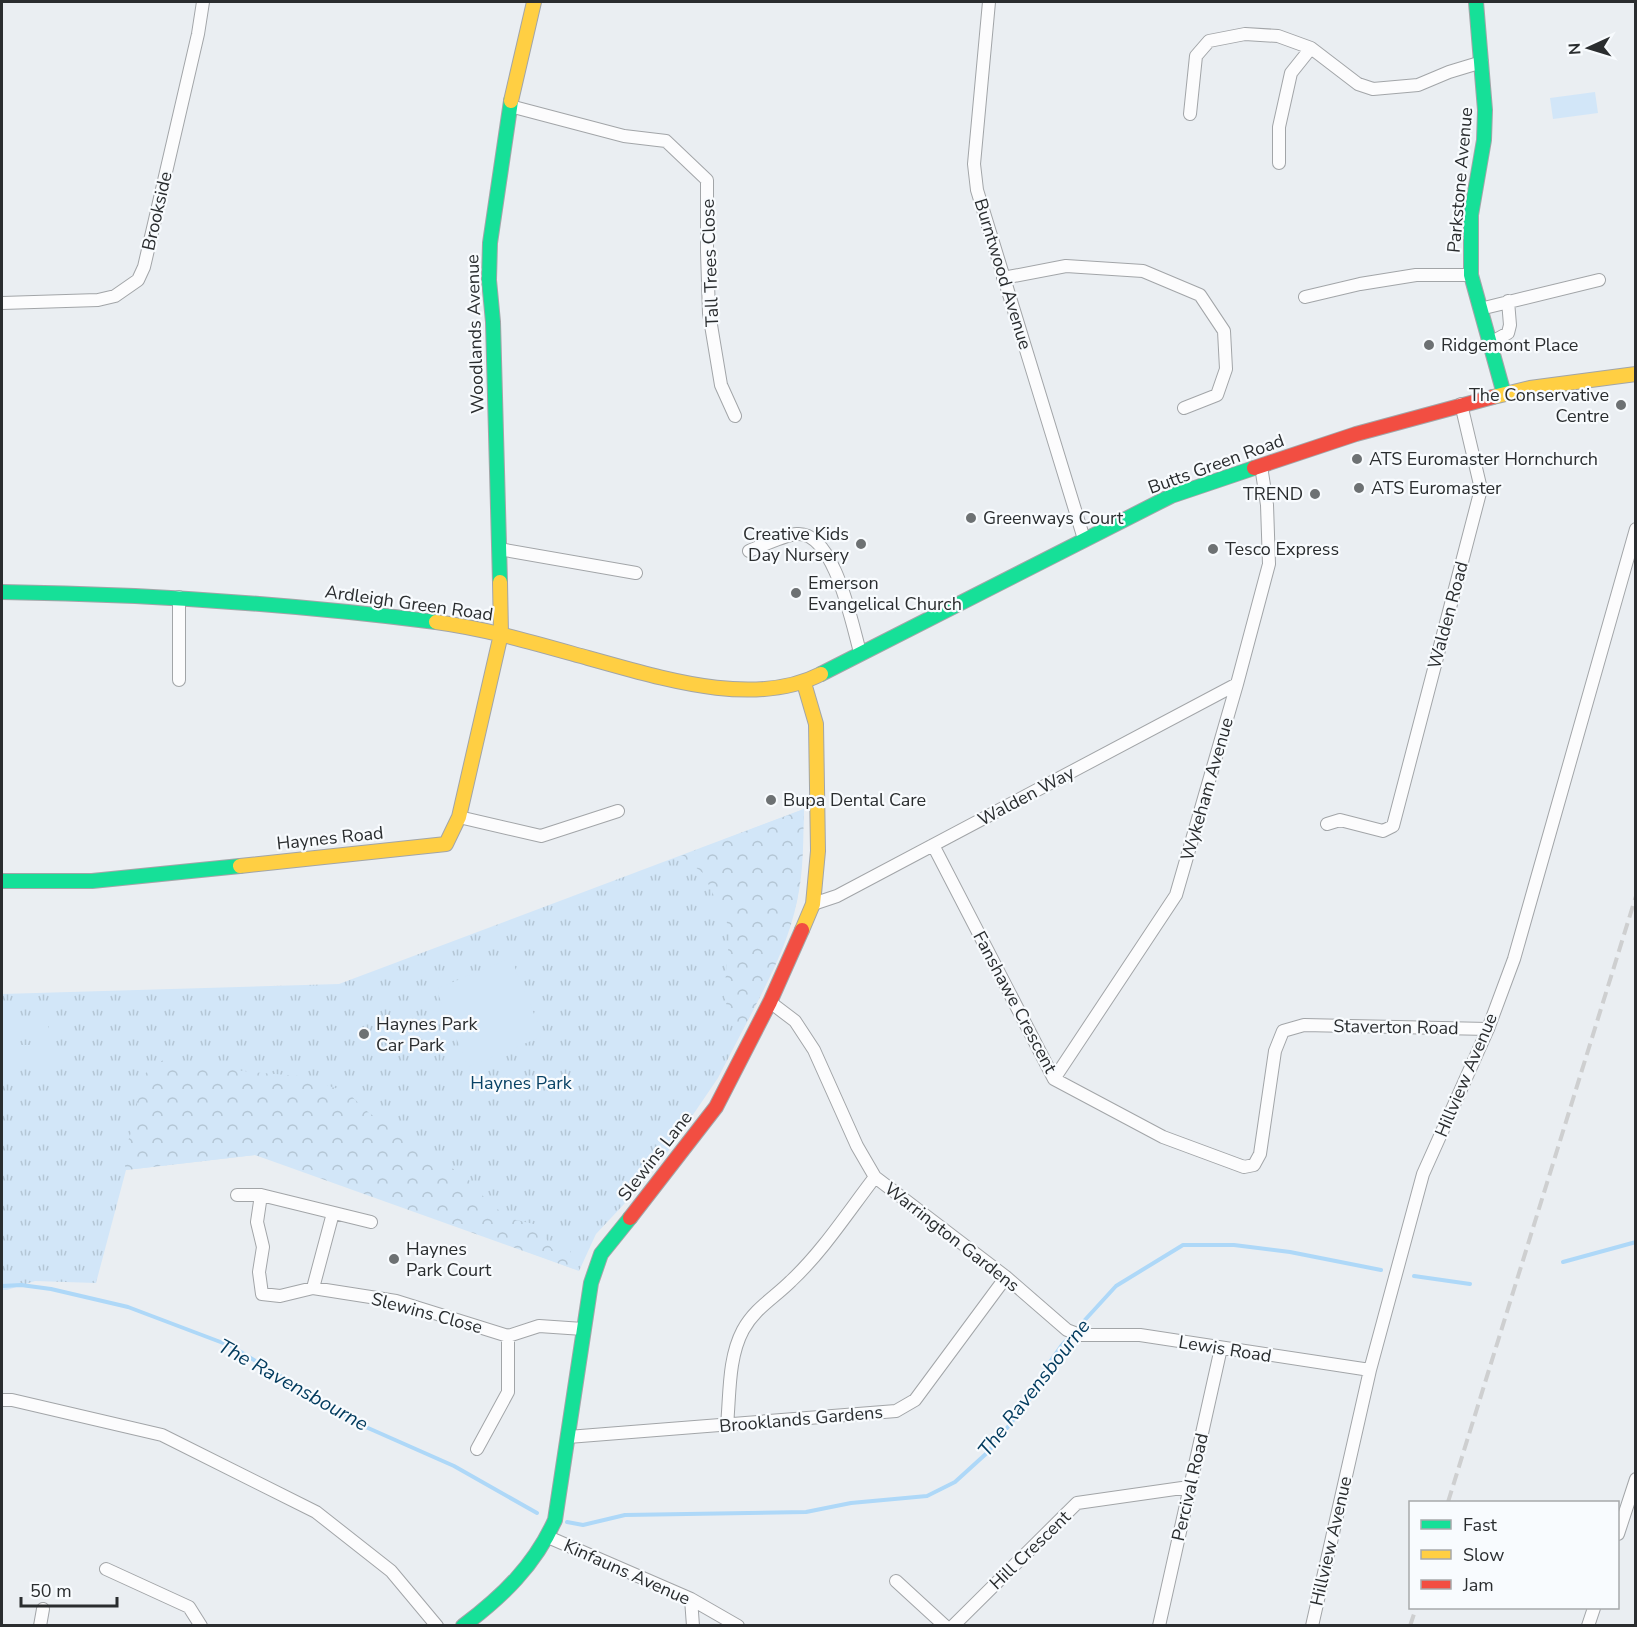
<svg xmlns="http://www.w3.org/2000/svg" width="1637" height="1627" viewBox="0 0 1637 1627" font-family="'Nunito Sans',sans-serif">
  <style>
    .grass { fill: url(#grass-tufts) }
    .forest { fill: url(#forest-crowns) }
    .garden { fill: #d2e6f8 }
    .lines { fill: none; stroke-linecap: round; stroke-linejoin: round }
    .stream { stroke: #aed8f8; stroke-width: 4 }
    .street-casing { stroke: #a2a5a8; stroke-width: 14 }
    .fast-casing { stroke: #a2a5a8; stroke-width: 16 }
    .slow-casing { stroke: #a2a5a8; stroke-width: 16 }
    .jam-casing { stroke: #a2a5a8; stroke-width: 16 }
    .street { stroke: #fcfcfd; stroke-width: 12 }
    .fast { stroke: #16e098; stroke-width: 14 }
    .slow { stroke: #ffcf43; stroke-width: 14 }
    .jam { stroke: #f24e42; stroke-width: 14 }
    .rail { stroke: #cecfd0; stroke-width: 4; stroke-dasharray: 12 6; stroke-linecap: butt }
    .poi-dot { fill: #6d7173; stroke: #f8fbfe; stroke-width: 2 }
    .labels { text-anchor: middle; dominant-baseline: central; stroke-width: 4.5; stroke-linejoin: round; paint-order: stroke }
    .street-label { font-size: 18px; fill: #2a2d2f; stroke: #f8fbfe }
    .poi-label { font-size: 18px; fill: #2a2d2f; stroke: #f8fbfe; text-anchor: start }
    .park-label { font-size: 18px; fill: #084265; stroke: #f8fbfe }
    .water-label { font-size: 20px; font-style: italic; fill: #003a5d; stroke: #f8fbfe }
  </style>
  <defs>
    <pattern id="grass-tufts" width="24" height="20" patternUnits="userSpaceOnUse" patternTransform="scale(1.5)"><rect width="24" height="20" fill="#d2e6f8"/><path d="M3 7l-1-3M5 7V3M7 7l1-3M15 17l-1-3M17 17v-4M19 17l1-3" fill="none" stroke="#b4c6d5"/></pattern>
    <pattern id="forest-crowns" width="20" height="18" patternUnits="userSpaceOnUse" patternTransform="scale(1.5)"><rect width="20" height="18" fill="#d2e6f8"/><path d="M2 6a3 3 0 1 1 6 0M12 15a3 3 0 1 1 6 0" fill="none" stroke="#b4c6d5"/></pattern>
  </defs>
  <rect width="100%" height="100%" fill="#eaeef2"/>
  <path class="grass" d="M804,809L801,871L797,901L785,941L760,997L718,1078L669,1150L626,1202L596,1234L579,1271L337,1181L255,1155L126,1170L96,1283L35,1281L7,1290H2V994L339,984Z"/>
  <path class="forest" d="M804,809C803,839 804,871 797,901C788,947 763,991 741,1033L732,1023L724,996L730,929L703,873L681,856Z
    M163,1060L251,1072L299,1076L347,1092L369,1113L467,1178L490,1204L512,1219L538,1225L552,1249L569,1246L574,1269L255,1155L126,1170L123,1157L133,1126L143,1075Z"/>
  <path class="garden" d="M1595,92L1598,113L1553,119L1550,98Z
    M511,958L543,1036L468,1067L436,989Z
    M2,1018H48V1039H2Z
    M3,1045H49V1066H3Z"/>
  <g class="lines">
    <path class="stream" d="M1563,1262L1636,1242
      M1414,1276L1470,1284
      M2,1286L21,1285L51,1289L128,1307L231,1346L359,1424L454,1466L537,1513
      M567,1522L583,1525L625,1515L806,1512L851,1503L927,1496L955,1482L988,1452L1030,1399L1043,1372L1062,1345L1116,1286L1183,1245H1234L1290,1252L1381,1270"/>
    <defs>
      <path id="street" d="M989,2L974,164L977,190L1084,539
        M510,106L624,136L666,141L707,180V252L709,313L721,385L735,416
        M1190,114L1196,56L1209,41L1245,34L1278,36L1311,48L1358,84L1373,89L1418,85L1449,72L1482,62
        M1279,163V127L1291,73L1311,48
        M1003,278L1066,266L1143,271L1200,295L1224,331L1226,369L1217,395L1184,408
        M1305,297L1360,284L1416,275H1471
        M2,303L98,300L115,296L138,280L144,267L198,34L203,2
        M1480,309L1599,280
        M1490,343L1508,333L1510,325L1508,301
        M499,549L636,573
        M749,551C761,546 785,535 797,534C834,531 852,624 860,652
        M179,597V680
        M459,817L541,836L618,811
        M1327,824L1340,820L1383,831L1393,826L1481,489L1461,404
        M933,845L1054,1079L1163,1137L1244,1167L1254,1165L1260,1154L1275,1051L1283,1031L1304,1025L1488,1029
        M813,904L837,896L1237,684
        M770,1002L795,1021L814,1050L857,1146L875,1177L1006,1277L1067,1330L1080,1335H1140L1370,1370
        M1054,1079L1176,895L1237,684L1269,564L1267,505L1261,466
        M237,1195H261L371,1222
        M261,1195L257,1222L263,1247L259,1272L262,1294L280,1296L313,1288L396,1301L508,1336L539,1326L583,1329
        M313,1288L333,1213
        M2,1400H12L162,1435L316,1512L391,1571L437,1626
        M727,1425C730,1394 728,1358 743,1330C755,1308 774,1298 791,1281C823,1251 848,1212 875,1177
        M568,1437L896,1411L915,1400L1006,1277
        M477,1449L508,1392V1336
        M1618,1534L1636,1479
        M548,1537L691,1599L738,1626
        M106,1569L189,1607L201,1626
        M896,1581L945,1626
        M691,1599L693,1626
        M40,1626L43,1609
        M953,1626L1077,1503L1189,1487
        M1159,1626L1221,1348
        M1312,1626L1370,1370L1423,1174L1488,1029L1514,959L1636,529
        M1588,1626L1594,1608"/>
      <path id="fast" d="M1476,2L1485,110L1484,140L1471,215V275L1504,394
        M500,582L493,322L489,280L490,243L511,101
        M2,592C147,594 292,604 436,622
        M821,674L1171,496L1254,468
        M2,881H92L240,866
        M463,1626C502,1597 535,1565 555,1520L591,1283L601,1254L630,1218"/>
      <path id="slow" d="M511,101L534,2
        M1493,397L1530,388L1636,374
        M436,622C488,629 538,644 588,658C658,677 753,709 821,674
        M240,866L446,844L459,817L501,634L500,582
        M802,930L813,904L818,851L816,724L804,683"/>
      <path id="jam" d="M1254,468L1356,434L1493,397
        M630,1218L716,1107L770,1002L802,930"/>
    </defs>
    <use href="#street" class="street-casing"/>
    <use href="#fast" class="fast-casing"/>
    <use href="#slow" class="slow-casing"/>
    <use href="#jam" class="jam-casing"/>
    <use href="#street" class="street"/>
    <use href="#fast" class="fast"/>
    <use href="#slow" class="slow"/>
    <use href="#jam" class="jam"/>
    <path class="rail" d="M1448,1502L1636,896
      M1410,1626L1416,1608"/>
  </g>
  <g class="poi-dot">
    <circle cx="1429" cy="345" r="6"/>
    <circle cx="1621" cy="405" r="6"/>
    <circle cx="1357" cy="459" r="6"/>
    <circle cx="1359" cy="488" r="6"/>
    <circle cx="1315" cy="494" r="6"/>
    <circle cx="971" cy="518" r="6"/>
    <circle cx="861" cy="544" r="6"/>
    <circle cx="1213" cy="549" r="6"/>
    <circle cx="796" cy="593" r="6"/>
    <circle cx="771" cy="800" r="6"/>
    <circle cx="364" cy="1034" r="6"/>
    <circle cx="394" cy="1259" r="6"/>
  </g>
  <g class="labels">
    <g class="street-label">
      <text transform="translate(1460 180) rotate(-85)">Parkstone Avenue</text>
      <text transform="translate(157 211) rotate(-77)">Brookside</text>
      <text transform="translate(710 263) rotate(-92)">Tall Trees Close</text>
      <text transform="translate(1003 274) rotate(73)">Burntwood Avenue</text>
      <text transform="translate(475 334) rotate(-92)">Woodlands Avenue</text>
      <text transform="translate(1216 464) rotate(-20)">Butts Green Road</text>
      <text transform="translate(409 603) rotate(8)">Ardleigh Green Road</text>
      <text transform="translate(1448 615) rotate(-75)">Walden Road</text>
      <text transform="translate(1207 789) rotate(-74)">Wykeham Avenue</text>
      <text transform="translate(1026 796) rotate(-28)">Walden Way</text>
      <text transform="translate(330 838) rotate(-6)">Haynes Road</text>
      <text transform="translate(1015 1002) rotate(62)">Fanshawe Crescent</text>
      <text transform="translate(1396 1027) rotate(1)">Staverton Road</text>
      <text transform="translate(1466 1075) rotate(-67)">Hillview Avenue</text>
      <text transform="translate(655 1156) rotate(-52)">Slewins Lane</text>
      <text transform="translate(952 1237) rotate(38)">Warrington Gardens</text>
      <text transform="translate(427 1313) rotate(15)">Slewins Close</text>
      <text transform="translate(1225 1349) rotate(9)">Lewis Road</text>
      <text transform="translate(801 1419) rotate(-5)">Brooklands Gardens</text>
      <text transform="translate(1190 1487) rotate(-77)">Percival Road</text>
      <text transform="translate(1331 1541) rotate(-77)">Hillview Avenue</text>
      <text transform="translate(1030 1550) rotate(-44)">Hill Crescent</text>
      <text transform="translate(627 1572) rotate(24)">Kinfauns Avenue</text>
    </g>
    <g class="poi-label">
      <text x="1441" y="345">Ridgemont Place</text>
      <text x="1609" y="395" text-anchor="end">The Conservative<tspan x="1609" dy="21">Centre</tspan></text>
      <text x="1369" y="459">ATS Euromaster Hornchurch</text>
      <text x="1371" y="488">ATS Euromaster</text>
      <text x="1303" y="494" text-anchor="end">TREND</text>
      <text x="983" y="518">Greenways Court</text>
      <text x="849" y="534" text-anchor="end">Creative Kids<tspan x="849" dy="21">Day Nursery</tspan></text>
      <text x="1225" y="549">Tesco Express</text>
      <text x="808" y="583">Emerson<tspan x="808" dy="21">Evangelical Church</tspan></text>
      <text x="783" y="800">Bupa Dental Care</text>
      <text x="376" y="1024">Haynes Park<tspan x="376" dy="21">Car Park</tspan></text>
      <text x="406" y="1249">Haynes<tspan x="406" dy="21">Park Court</tspan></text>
    </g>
    <g class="park-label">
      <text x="521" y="1083">Haynes Park</text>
    </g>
    <g class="water-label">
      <text transform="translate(293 1385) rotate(29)">The Ravensbourne</text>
      <text transform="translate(1034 1388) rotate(-52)">The Ravensbourne</text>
    </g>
  </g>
  <rect width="1637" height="1627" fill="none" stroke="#2a2d2f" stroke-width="6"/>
  <rect x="1409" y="1501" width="210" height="108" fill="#f8fbfe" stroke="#a6a9ab" stroke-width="1.5"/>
  <rect x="1421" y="1520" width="30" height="9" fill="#16e098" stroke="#a6a9ab" stroke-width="1.5"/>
  <text x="1463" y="1531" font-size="18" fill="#2a2d2f">Fast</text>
  <rect x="1421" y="1550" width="30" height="9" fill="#ffcf43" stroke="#a6a9ab" stroke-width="1.5"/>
  <text x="1463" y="1561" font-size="18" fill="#2a2d2f">Slow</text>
  <rect x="1421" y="1580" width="30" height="9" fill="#f24e42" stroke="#a6a9ab" stroke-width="1.5"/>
  <text x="1463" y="1591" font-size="18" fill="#2a2d2f">Jam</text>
  <g transform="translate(1589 48) rotate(266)" stroke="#f8fbfe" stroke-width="4.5" paint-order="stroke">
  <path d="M0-4.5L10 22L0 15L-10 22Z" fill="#2a2d2f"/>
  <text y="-9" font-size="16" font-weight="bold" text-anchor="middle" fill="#2a2d2f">N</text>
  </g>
  <path d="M21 1597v9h96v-9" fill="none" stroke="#2a2d2f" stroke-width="3"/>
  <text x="30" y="1597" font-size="18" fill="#2a2d2f" stroke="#f8fbfe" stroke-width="4.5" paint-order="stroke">50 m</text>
</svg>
